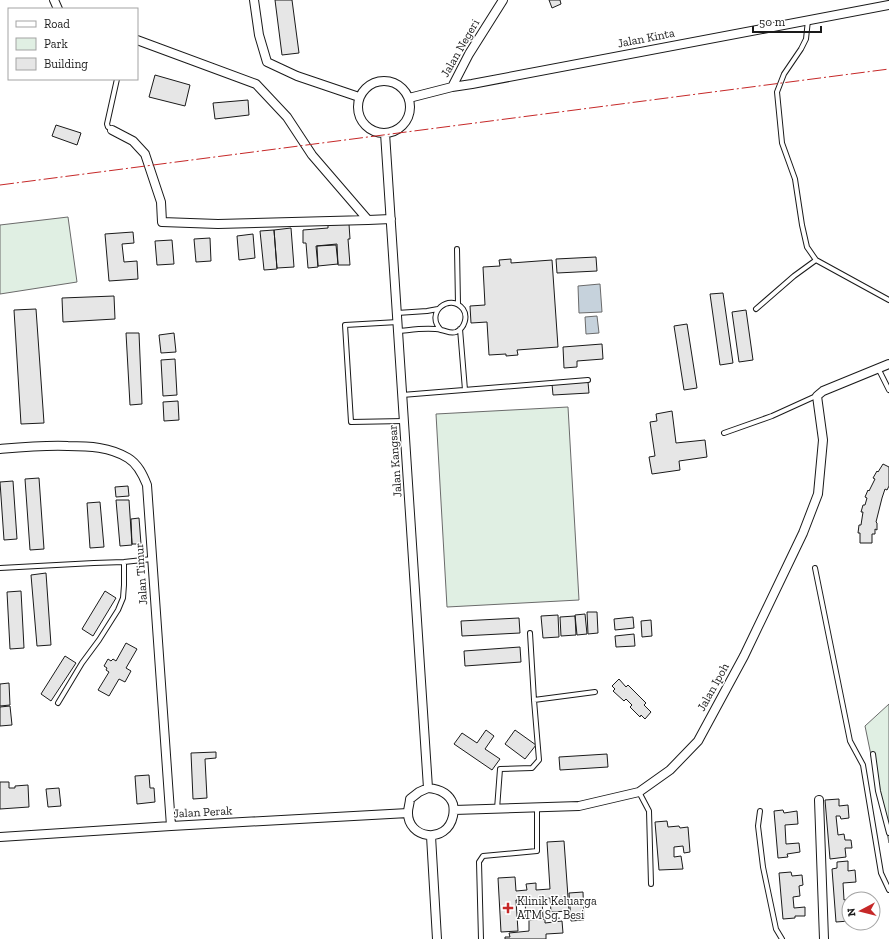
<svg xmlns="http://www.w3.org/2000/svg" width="889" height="939" viewBox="0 0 889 939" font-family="'Zilla Slab',serif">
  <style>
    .green { fill: #e0efe3; stroke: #6a6a6a }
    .water { fill: #c6d2dc; stroke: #6a6a6a }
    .building { fill: #e6e6e6; stroke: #1a1a1a }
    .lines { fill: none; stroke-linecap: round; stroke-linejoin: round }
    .lane-casing { stroke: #1a1a1a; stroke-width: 6 }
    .street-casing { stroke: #1a1a1a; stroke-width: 10 }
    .lane { stroke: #fff; stroke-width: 4 }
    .street { stroke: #fff; stroke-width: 8 }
    .power { stroke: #c62828; stroke-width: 1; stroke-dasharray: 14 3 2 3; stroke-linecap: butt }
    .poi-dot { fill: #c62828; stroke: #fff; stroke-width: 1.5 }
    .labels { text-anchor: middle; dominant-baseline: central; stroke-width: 3; stroke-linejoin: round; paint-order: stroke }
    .street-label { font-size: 12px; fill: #1a1a1a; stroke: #fff }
    .poi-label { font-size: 12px; fill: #1a1a1a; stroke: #fff; text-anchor: start }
  </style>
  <rect width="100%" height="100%" fill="#fff"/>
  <path class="green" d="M68,217L77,282L0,294V225Z
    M568,407L579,600L447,607L436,414Z
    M889,704V843L865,726Z"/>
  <path class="water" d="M600,284L602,312L579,313L578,286Z
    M597,316L599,333L586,334L585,317Z"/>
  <path class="building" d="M275,0H292L299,53L282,55Z
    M549,0H560L561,4L552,8Z
    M155,75L190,85L185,106L149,97Z
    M248,100L249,115L215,119L213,103Z
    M56,125L81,133L77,145L52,136Z
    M349,224L350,239H348L350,265H338L337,244L316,246L318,267L308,268L306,243H303V230L328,228V225Z
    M291,228L294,267L277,268L274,230Z
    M274,230L277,269L264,270L260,231Z
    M133,232L134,243L122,244L124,262L137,261L138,279L109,281L105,234Z
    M253,234L255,258L239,260L237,236Z
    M210,238L211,261L196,262L194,239Z
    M172,240L174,264L157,265L155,241Z
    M336,245L338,264L318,266L317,246Z
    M596,257L597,271L557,273L556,259Z
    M511,259V263L552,260L558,347L517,350L518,355L506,356V354L489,355L487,322L471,323L470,306L485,305L483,267L500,266L499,260Z
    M723,293L733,363L720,365L710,294Z
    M114,296L115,319L63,322L62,298Z
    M36,309L44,423L21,424L14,310Z
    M746,310L753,360L739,362L732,312Z
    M687,324L697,388L684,390L674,326Z
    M126,333H139L142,404L130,405Z
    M174,333L176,352L161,353L159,335Z
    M602,344L603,359L577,361V367L564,368L563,347Z
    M175,359L177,395L163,396L161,360Z
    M588,382L589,393L553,395L552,384Z
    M178,401L179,420L164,421L163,402Z
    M672,411L676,443L705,440L707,457L679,461L680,470L652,474L649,457L655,456L650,422L657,421L656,414Z
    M883,464L889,467V486L887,490L885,489L882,498L876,522L877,523V530L875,529V534H872V543H860V533H858L859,525H861L863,512H861L863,505H865L867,498L865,497L868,490L869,491L875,479L873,478L877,471L878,472Z
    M39,478L44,549L30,550L25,479Z
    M13,481L17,539L4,540L0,482Z
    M128,486L129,496L116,497L115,487Z
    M116,500H129L132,545L120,546Z
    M100,502L104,547L90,548L87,503Z
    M139,518L141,544H132L131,519Z
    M46,573L51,645L37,646L31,575Z
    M21,591L24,648L10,649L7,592Z
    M105,591L116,598L93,636L82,629Z
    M587,612H597L598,633L588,634Z
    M585,614L587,634L577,635L575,615Z
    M558,615L559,637L543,638L541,616Z
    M575,616L576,635L561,636L560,617Z
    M633,617L634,628L615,630L614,619Z
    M519,618L520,633L462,636L461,621Z
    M651,620L652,636L642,637L641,621Z
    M634,634L635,646L616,647L615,636Z
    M126,643L137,649L126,668L131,671L125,682L119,679L109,696L98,690L109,672L106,670L107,668L104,666L108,659L111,661L113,659L116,661Z
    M520,647L521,662L465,666L464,651Z
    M65,656L76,663L51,701L41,694Z
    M619,679L626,687L628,685L646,703L644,705L651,712L645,719L641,715L640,717L630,707L632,705L626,699L624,701L613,691L615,689L612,686Z
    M9,683L10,705L0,706V684Z
    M10,706L12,725L0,726V707Z
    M486,730L494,736L485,749L500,759L492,770L454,744L462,733L477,743Z
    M515,730L536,745L525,759L505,744Z
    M216,752V758L205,759L207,798L193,799L191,753Z
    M607,754L608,767L560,770L559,757Z
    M149,775L150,788H154L155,802L137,804L135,776Z
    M0,782H9V788H15V786L28,785L29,807L0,809Z
    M59,788L61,806L48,807L46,789Z
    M839,799V806L848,805L849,818L841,819L840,816H836L838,835L844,834L845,840H851L852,848H845L846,857L830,859L825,800Z
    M783,810L784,813L797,811L798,824L785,825L786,844L799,843L800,852L787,854L788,857L778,858L774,811Z
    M667,821L668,827L679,826L680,828L688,827L690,852L684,853L683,846L674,847V857L681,856L683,869L659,870L655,822Z
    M564,841L569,911L551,912L550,898L542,899L543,918L526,919L525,900H516L518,931L501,932L498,878L515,877L516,891L527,890L526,884L536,883V890L550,889L547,842Z
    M848,861V871L855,870L856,882L843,883L844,900L849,899V921L836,922L832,869L837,868V862Z
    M791,872L792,876L802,875L803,885L799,886L800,896L793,897L794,908L805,907V916H795V918L783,919L779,873Z
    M583,892L584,920L571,921L569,893Z
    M545,919V923L562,921L563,933L546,934V939H505V937H510L509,933L529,931V920Z"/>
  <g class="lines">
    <defs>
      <path id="lane" d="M808,20L806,39L801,49L784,74L777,92L782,143L795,179L802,225L807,247L816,260L889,300
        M112,130L108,127L107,124L117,79
        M457,249L458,304
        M756,309L794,276L816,260
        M397,313L427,311L438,309
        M398,322L345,325L351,422L404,421
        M460,329L465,390
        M398,331C411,330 429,327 441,330C447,331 450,334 456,332C465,328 468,316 463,309C450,292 424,313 441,330
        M878,368L889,390
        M402,395L588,380
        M724,433L772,416L816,396
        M0,568L94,563L124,562L152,559
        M815,568L850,741L863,765L881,873L889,890
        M534,700L595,692
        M58,703L82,663L99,640L118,610L123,598L124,585V562
        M873,754L878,791L889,833
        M639,792L649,811L651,884
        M497,809L500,769L532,768L539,760L534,700L530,633
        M760,811L758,826L763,867L776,929L782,939
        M481,939L479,862L483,856L537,851V808"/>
      <path id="street" d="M54,0L58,9
        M254,0L259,35L267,62L297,76L359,97
        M137,40L256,84L287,117L312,155L368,220L391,219
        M358 107a26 26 0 1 1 52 0a26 26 0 1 1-52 0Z
        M452,87L469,54L503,0
        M409,98L452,87L472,84L889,5
        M112,130L133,141L145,154L161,202L162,222L218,224L368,220
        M385,133L428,788
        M0,449C23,447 45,445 68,446C89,446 110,447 128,458C138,464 143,475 147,485L171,826
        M428,788C439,789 449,793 453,804C454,809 454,811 453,816C447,845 407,839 408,812C408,808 410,803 410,799L419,792Z
        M819,800L824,939
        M454,810L579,806L639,792L670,770L698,741L744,656L803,533L818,494L823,440L817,396L823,391L889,364
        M431,836L437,939
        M0,837L171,826L408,813"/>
    </defs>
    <use href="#lane" class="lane-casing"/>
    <use href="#street" class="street-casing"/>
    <use href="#lane" class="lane"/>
    <use href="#street" class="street"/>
    <path class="power" d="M0,185L889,69"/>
  </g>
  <path class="poi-dot" d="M506 902h4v4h4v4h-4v4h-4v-4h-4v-4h4z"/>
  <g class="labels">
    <g class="street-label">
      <text transform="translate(646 38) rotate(-11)">Jalan Kinta</text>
      <text transform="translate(460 48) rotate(-60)">Jalan Negeri</text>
      <text transform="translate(395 461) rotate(-94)">Jalan Kangsar</text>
      <text transform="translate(141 574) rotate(-94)">Jalan Timur</text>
      <text transform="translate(713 687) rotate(-61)">Jalan Ipoh</text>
      <text transform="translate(203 812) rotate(-3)">Jalan Perak</text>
    </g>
    <g class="poi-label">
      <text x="517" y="901">Klinik Keluarga<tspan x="517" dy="14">ATM Sg. Besi</tspan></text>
    </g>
  </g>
  <rect x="8" y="8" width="130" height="72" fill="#ffffff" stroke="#a3a3a3"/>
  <rect x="16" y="21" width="20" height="6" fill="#ffffff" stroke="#a3a3a3"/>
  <text x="44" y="28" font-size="12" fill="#1a1a1a">Road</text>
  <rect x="16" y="38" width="20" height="12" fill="#e0efe3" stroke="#a3a3a3"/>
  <text x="44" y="48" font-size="12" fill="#1a1a1a">Park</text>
  <rect x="16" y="58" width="20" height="12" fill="#e6e6e6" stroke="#a3a3a3"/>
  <text x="44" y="68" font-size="12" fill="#1a1a1a">Building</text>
  <g transform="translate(861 911) rotate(263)"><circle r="19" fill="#ffffff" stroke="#a3a3a3"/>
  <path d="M0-3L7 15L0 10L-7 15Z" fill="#c62828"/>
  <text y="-6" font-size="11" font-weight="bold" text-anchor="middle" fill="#1a1a1a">N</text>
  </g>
  <path d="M753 26v6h68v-6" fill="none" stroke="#1a1a1a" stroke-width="2"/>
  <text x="759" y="26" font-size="12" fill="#1a1a1a" stroke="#ffffff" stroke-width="3" paint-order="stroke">50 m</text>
</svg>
